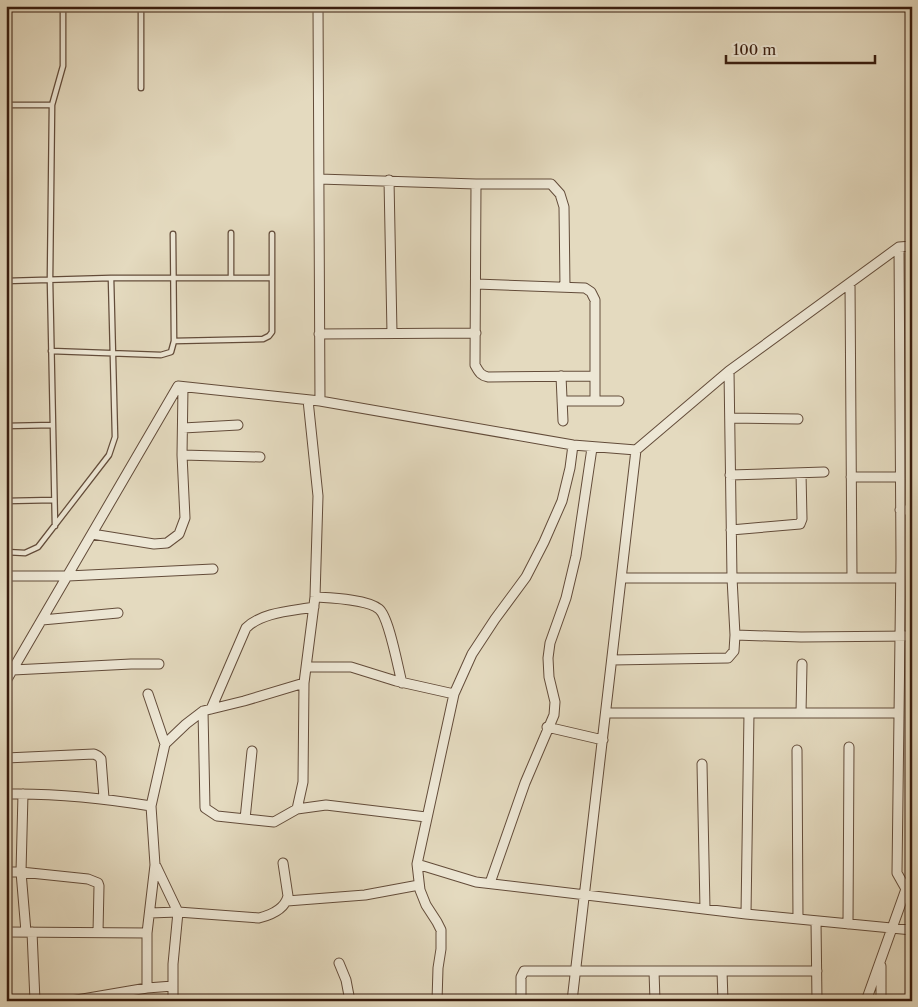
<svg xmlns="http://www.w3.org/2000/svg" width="918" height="1007" viewBox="0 0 918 1007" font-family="'Libre Caslon Text',serif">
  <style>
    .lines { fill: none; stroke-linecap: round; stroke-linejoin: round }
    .lane-casing { stroke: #634c3a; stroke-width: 7 }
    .street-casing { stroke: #634c3a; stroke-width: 11 }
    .lane { stroke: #ede7d5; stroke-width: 4.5 }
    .street { stroke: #ede7d5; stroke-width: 9 }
  </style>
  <rect width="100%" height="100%" fill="#e4dabf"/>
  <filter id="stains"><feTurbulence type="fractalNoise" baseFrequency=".004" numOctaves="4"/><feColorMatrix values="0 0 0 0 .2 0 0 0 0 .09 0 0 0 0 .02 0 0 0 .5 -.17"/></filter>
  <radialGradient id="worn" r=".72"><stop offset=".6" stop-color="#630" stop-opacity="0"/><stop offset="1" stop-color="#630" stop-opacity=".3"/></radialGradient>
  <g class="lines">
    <defs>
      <path id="lane" d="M141,6V88
        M6,105H52
        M231,233V278
        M173,234L174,341
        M6,281L111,278H272
        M51,351L161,355L171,352L174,341L263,339L269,336L272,332V234
        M6,426L53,425
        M6,501L54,500
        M55,526L50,280L52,105L63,66V6
        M6,552L25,553L38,547L109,455L115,437L111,278"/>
      <path id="street" d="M318,6L320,401
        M319,179L476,184H551L560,194L564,207L565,287
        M389,180L392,333
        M476,184L475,365C479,372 480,375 488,377L594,376
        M899,247L901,558L897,873L906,889
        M850,283L852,578
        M476,284L585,288L591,292L595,300V401
        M319,334L476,333
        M729,371L732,578L735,635L801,637L912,636
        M561,376L563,421
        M562,401H619
        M730,418L798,419
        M183,428L238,425
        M182,455L260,457
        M730,475L824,472
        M851,477H900
        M900,510H912
        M731,530L800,524L802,519L801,473
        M92,534L154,544L167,543L179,534L185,518L182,455L183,387
        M6,576H68L213,569
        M622,578H900
        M315,597C331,598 367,599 379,609C389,617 398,668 402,683
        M42,620L118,613
        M612,660L728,658L734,651L735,635
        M306,667H351L396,681L454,694
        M13,670L131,664H159
        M6,681L178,386L320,401L573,445L636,450L729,371L899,247L912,246
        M148,694L165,744
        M211,709L246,628C262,612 292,611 314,607
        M203,711L205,808L217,816L274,822L297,809L326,805L426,817
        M606,713H899
        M801,713L802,664
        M547,727L603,740
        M797,750L798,919
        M6,758L94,754L98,756L101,759L104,798
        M702,764L705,909
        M6,794C55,793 103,798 151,806
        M23,794L21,872L26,932
        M297,809L303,782L304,683L315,597L318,496L308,400
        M245,819L252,751
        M417,864L476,882L746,914L912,930
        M156,866L178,912L173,964V1001
        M6,872H21L88,879L98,883L99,886L98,932
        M490,883L525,783L554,715L555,702L549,677L548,658L550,643L566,598L576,556L592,448
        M287,901L365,895L419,885
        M150,913L178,912L259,918C271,915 285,909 288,896L283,863
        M746,914L749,713
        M816,921L817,1001
        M848,924L849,747
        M6,932L147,933
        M32,932L35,1001
        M339,963L346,980L350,1001
        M881,966V1001
        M654,971L655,1001
        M722,971L723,1001
        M147,988V933L155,865L151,806L165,744L186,724L203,711L244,701L304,683
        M71,1001L147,988L173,986
        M437,1001L438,968L441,949V930L437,922L426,905L420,890L417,864L454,694L472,654L495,619L526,577L544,542L562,501L570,468L573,445
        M521,1001V977L524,971H817
        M572,1001L636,450
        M866,1001L906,889L912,878"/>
    </defs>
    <use href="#lane" class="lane-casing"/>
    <use href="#street" class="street-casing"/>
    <use href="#lane" class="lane"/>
    <use href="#street" class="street"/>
  </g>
  <rect width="918" height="1007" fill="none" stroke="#e4dabf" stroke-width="25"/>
  <rect x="8" y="8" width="903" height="992" fill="none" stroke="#381c0e" stroke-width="2.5"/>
  <rect x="12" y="12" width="893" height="982" fill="none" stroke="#381c0e"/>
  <path d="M726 55v8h149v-8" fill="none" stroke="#381c0e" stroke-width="2.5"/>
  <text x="733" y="55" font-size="15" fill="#381c0e" stroke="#ede7d5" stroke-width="4" paint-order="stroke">100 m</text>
  <rect width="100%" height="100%" filter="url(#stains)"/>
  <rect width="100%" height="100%" fill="url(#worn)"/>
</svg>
